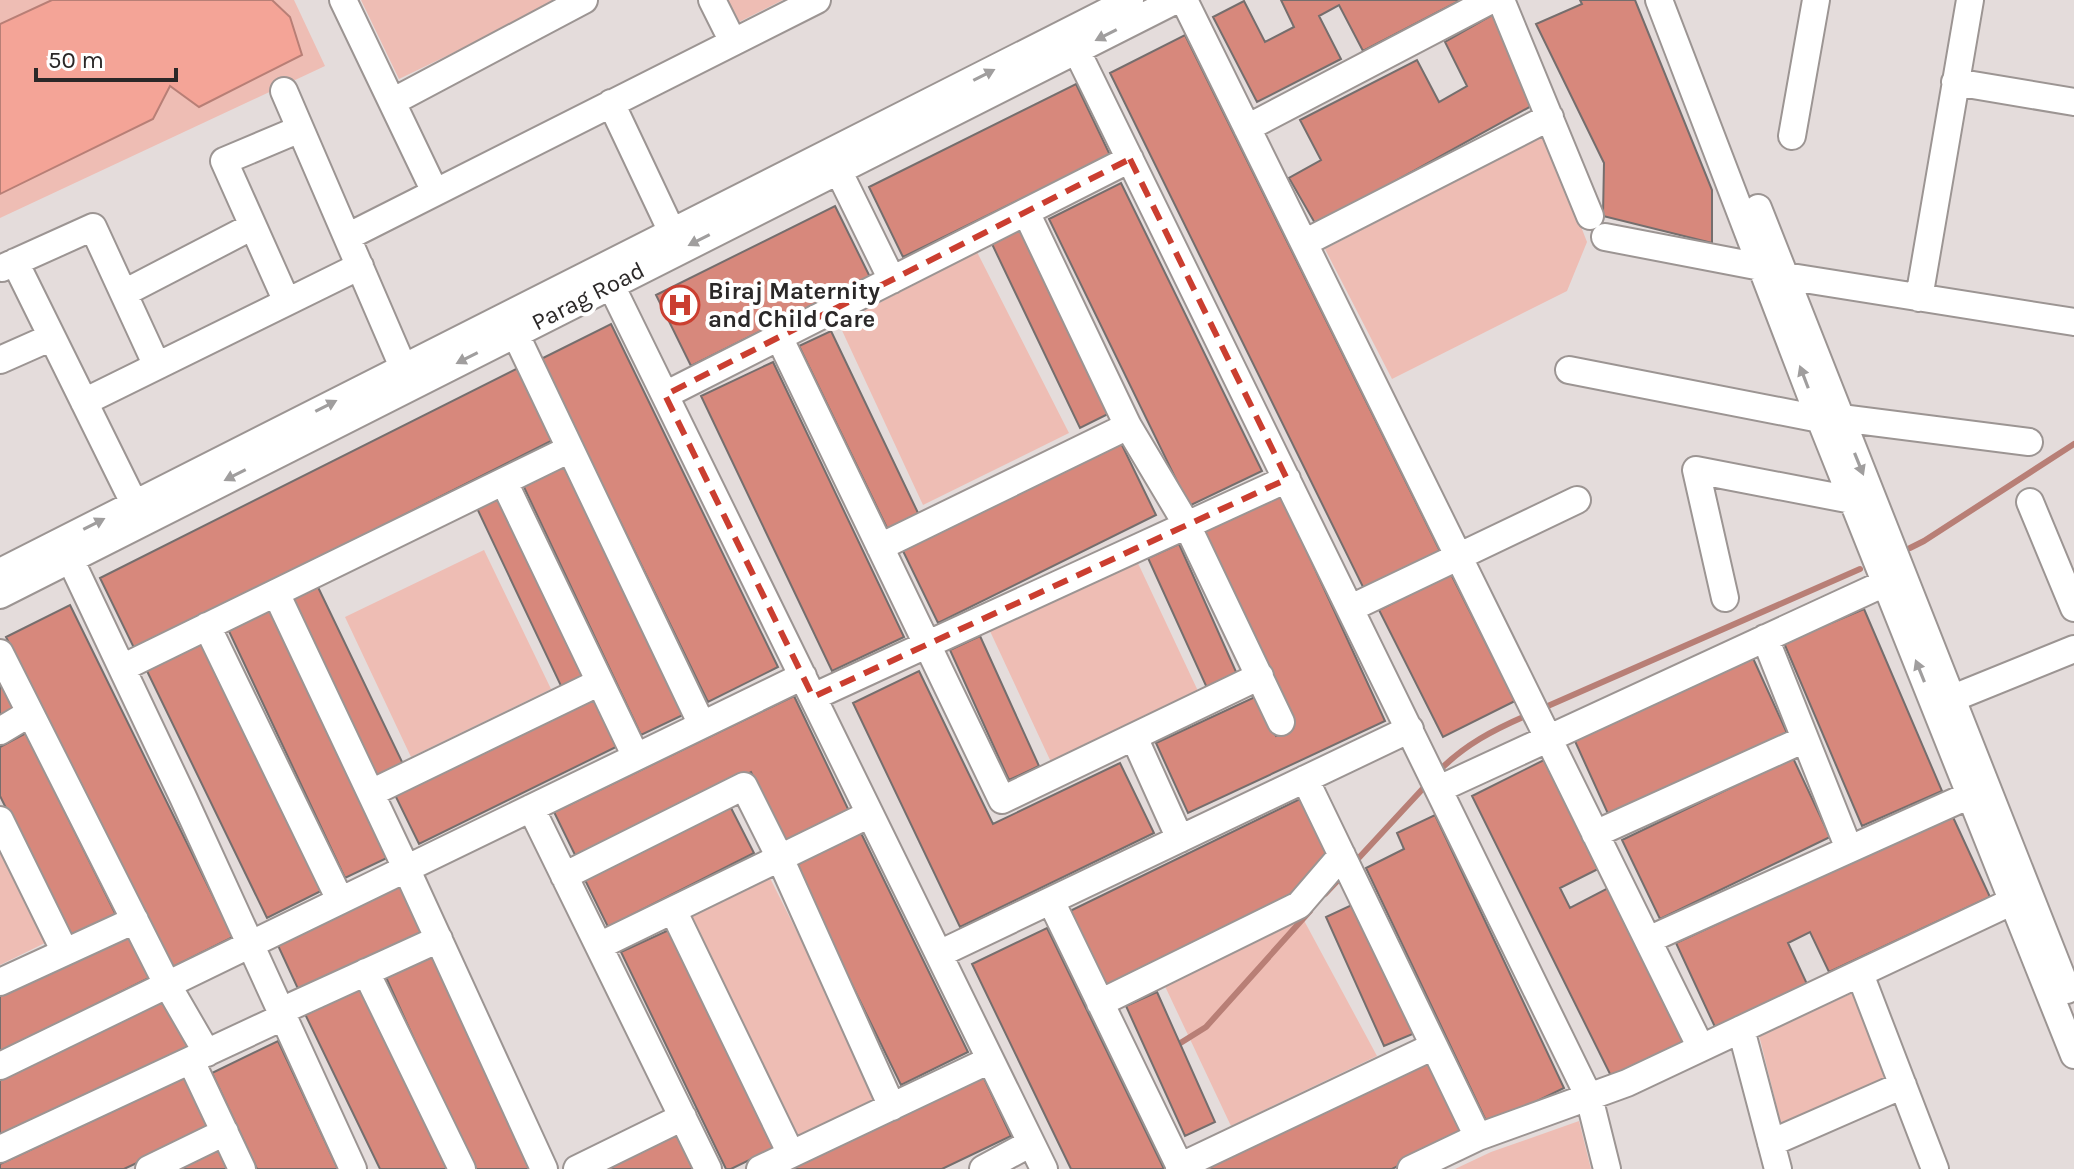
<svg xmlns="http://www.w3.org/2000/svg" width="2074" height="1169" viewBox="0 0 2074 1169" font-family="Karla,sans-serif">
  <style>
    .green { fill: #eebdb4 }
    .water { fill: #f4a497; stroke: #b87f76; stroke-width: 2 }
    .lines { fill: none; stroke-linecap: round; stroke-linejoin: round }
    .stream { stroke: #b87f76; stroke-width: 6 }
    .building { fill: #d7887c; stroke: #756e6d; stroke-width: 2 }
    .minor-casing { stroke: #9c9593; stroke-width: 30 }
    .minor { stroke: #fff; stroke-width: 26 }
    .oneway { fill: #a09e9e }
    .marked { fill: none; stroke: #cb3e30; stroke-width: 6; stroke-dasharray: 16 10; stroke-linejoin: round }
    .labels { text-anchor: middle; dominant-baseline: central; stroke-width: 8; stroke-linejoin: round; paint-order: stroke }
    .poi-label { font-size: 24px; font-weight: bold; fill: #2b2828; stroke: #fff; text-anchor: start }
    .street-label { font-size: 24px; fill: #2b2828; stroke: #fff }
  </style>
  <rect width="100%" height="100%" fill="#e4dcdb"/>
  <path class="green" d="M0,0H294L325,66L0,218Z
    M361,0H562L399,79Z
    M728,0H783L739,22Z
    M1545,134L1587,242L1567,291L1392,379L1325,249Z
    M977,252L1069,433L923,505L839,324Z
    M484,550L551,689L411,757L345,617Z
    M1136,559L1198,691L1051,762L989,629Z
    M0,844L49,941L0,965Z
    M768,874L880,1098L794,1141L683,917Z
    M1300,913L1377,1056L1231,1126L1163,982Z
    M1853,993L1886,1081L1782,1128L1759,1035Z
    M1579,1121L1591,1169H1455L1491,1152Z"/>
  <path class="water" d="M52,0H272L290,17L302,55L199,107L170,86L153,119L0,194V24Z"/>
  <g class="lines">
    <path class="stream" d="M1910,548L1924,541L2074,444
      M1541,709L1860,569
      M1436,774C1463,745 1495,729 1530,714
      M1355,862L1429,782
      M1325,894L1342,876
      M1174,1047L1206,1027L1310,911"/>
  </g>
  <path class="building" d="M1281,0H1461L1363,51L1339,5L1319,16L1341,59L1257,102L1213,17L1244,1L1265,42L1294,27Z
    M1580,0H1635L1712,190V243L1603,216L1604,163L1536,24L1582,4Z
    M1496,13L1535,104L1316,225L1289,178L1321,160L1300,120L1417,60L1439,102L1467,86L1445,42Z
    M1185,35L1440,551L1364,589L1110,73Z
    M1076,84L1110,155L903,257L869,187Z
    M1121,183L1262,471L1189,506L1049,219Z
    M835,206L870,277L691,366L656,295Z
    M1023,228L1112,412L1080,428L992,244Z
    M611,324L778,667L708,702L541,359Z
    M831,331L919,515L888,530L799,346Z
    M773,362L904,637L832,671L701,396Z
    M518,368L553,440L135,650L100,578Z
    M1120,441L1156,515L938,623L902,549Z
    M567,464L685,714L641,735L523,485Z
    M1279,491L1385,721L1188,813L1156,743L1257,696L1276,736L1293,728L1200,528Z
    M500,492L587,675L562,688L475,504Z
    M1179,544L1237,674L1207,688L1148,558Z
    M1451,574L1515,701L1443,737L1379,610Z
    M316,583L404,766L378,778L291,595Z
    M70,605L233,937L169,969L6,637Z
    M271,606L389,857L345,878L227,627Z
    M1864,609L1942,791L1862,826L1784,643Z
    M980,636L1039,766L1009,780L950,650Z
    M204,641L325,889L267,918L146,669Z
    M1752,656L1787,733L1609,816L1574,739Z
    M919,671L993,824L1120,763L1154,833L960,927L853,703Z
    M0,674L20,709L0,721Z
    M596,696L620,745L419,844L395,795Z
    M794,696L849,811L784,842L751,772L576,857L554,812Z
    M26,733L116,915L70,938L0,796V747Z
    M1548,758L1602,867L1560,888L1570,908L1612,886L1689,1041L1613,1080L1472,796Z
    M1793,758L1830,837L1660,919L1622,840Z
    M1304,797L1329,854L1292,896L1107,986L1070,911Z
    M729,804L754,853L608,927L584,878Z
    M1435,815L1564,1088L1488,1125L1366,868L1404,849L1397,833Z
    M1952,815L1990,897L1829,972L1810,932L1788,943L1807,984L1715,1027L1676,943Z
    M861,833L968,1052L901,1085L794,866Z
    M398,882L422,933L299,991L275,939Z
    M1356,903L1415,1033L1384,1046L1326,917Z
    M1047,928L1164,1169H1071L972,964Z
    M671,929L776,1147L731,1169H726L621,952Z
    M131,931L153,976L0,1052V996Z
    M436,952L534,1169H473L385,975Z
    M360,987L447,1169H380L305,1014Z
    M1157,992L1215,1122L1185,1136L1126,1006Z
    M173,996L198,1046L0,1143V1080Z
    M278,1041L338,1169H257L212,1073Z
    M1428,1059L1464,1134L1392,1169H1202Z
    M188,1076L212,1128L124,1169H0V1164Z
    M983,1076L1011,1136L942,1169H788Z
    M679,1130L698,1169H600Z
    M219,1150L228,1169H177Z"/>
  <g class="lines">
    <defs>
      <path id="minor" d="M343,0L435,192
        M712,0L733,42
        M1184,0L1701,1048
        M1501,0L1590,216
        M1659,0L1812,399L2074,1055
        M1069,35L1589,1097L1607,1169
        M1955,82L2074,102
        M284,91L403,367
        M392,102L584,0
        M611,103L672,232
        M1247,128L1491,0
        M1792,136L1816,0
        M838,170L892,280
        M1758,208L2067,990
        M1026,212L1128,426L1187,525L1281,722
        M347,237L817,0
        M1605,237L1761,267L1785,276L2074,322
        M1304,243L1550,117
        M15,262L134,503
        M2,268L93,227L157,366
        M604,271L1044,1169
        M124,293L253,226
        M1919,298L1970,0
        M287,302L224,161L300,129
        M515,333L702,725
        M779,337L1002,800L1260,676
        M0,360L52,337
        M1569,370L1820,419
        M665,395L1130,159
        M84,402L360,266
        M1841,418L2029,442
        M504,482L636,757
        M2030,502L2074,608
        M63,544L183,797L353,1169
        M880,547L1128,426
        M0,572L1130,0
        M276,593L406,868L544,1169
        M0,595L1176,0
        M1725,598L1696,470L1852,500
        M1351,608L1577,500
        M207,626L340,900
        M1765,638L1849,849
        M0,653L167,984L207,1053
        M122,668L570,449
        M813,697L1287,479
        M1936,705L2074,649
        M0,731L30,713
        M1134,737L1180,839
        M1305,779L1478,1137
        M1439,789L1885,583
        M371,793L600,682
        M531,808L708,1169
        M0,820L65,952
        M1595,834L1805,739
        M564,876L744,786L780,858L892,1107
        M1051,901L1181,1169
        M673,910L791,1154
        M1648,940L1970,795
        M599,946L870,814
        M939,954L1410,729
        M366,972L462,1169
        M1860,974L1935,1169
        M0,982L135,920
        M1100,1003L1299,905L1342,855
        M281,1011L439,939
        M1741,1029L1778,1169
        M191,1061L242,1169
        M0,1066L803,676
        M1771,1143L1903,1085
        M0,1149L283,1017
        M1179,1167L1434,1046
        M149,1169L225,1132
        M577,1169L683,1117
        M760,1169L990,1060
        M983,1169L1031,1143
        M1411,1169L1478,1137L1627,1083L2028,894"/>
    </defs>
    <use href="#minor" class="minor-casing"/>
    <use href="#minor" class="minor"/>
  </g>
  <defs><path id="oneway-solid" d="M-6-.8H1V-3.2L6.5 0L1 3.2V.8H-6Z" transform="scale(2)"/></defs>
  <g class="oneway">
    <use href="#oneway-solid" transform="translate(1106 35) rotate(153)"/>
    <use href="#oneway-solid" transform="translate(984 75) rotate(-27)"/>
    <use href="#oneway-solid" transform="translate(699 240) rotate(153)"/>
    <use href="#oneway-solid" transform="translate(467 358) rotate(153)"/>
    <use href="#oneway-solid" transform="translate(1804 377) rotate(-111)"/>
    <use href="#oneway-solid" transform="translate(326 406) rotate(-27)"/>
    <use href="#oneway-solid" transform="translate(1859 464) rotate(68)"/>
    <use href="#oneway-solid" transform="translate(235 475) rotate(153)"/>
    <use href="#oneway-solid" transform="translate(94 524) rotate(-27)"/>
    <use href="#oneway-solid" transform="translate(1920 671) rotate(-112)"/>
  </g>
  <path class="marked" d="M1130,159L1287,479L813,697L665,395Z"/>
  <defs>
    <symbol id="hospital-ring" viewBox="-11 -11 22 22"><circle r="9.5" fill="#fff" stroke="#cb3e30" stroke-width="1.5"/><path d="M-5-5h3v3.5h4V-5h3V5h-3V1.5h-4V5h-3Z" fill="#cb3e30"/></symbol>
  </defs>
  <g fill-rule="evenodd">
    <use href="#hospital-ring" x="658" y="283" width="44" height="44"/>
  </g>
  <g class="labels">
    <g class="poi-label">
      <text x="708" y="291">Biraj Maternity<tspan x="708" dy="28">and Child Care</tspan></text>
    </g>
    <g class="street-label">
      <text transform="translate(588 296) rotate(-27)">Parag Road</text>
    </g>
  </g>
  <path d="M36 68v12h140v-12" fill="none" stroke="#2b2828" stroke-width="4"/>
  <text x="48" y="68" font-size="24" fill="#2b2828" stroke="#ffffff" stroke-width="6" paint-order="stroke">50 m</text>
</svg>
